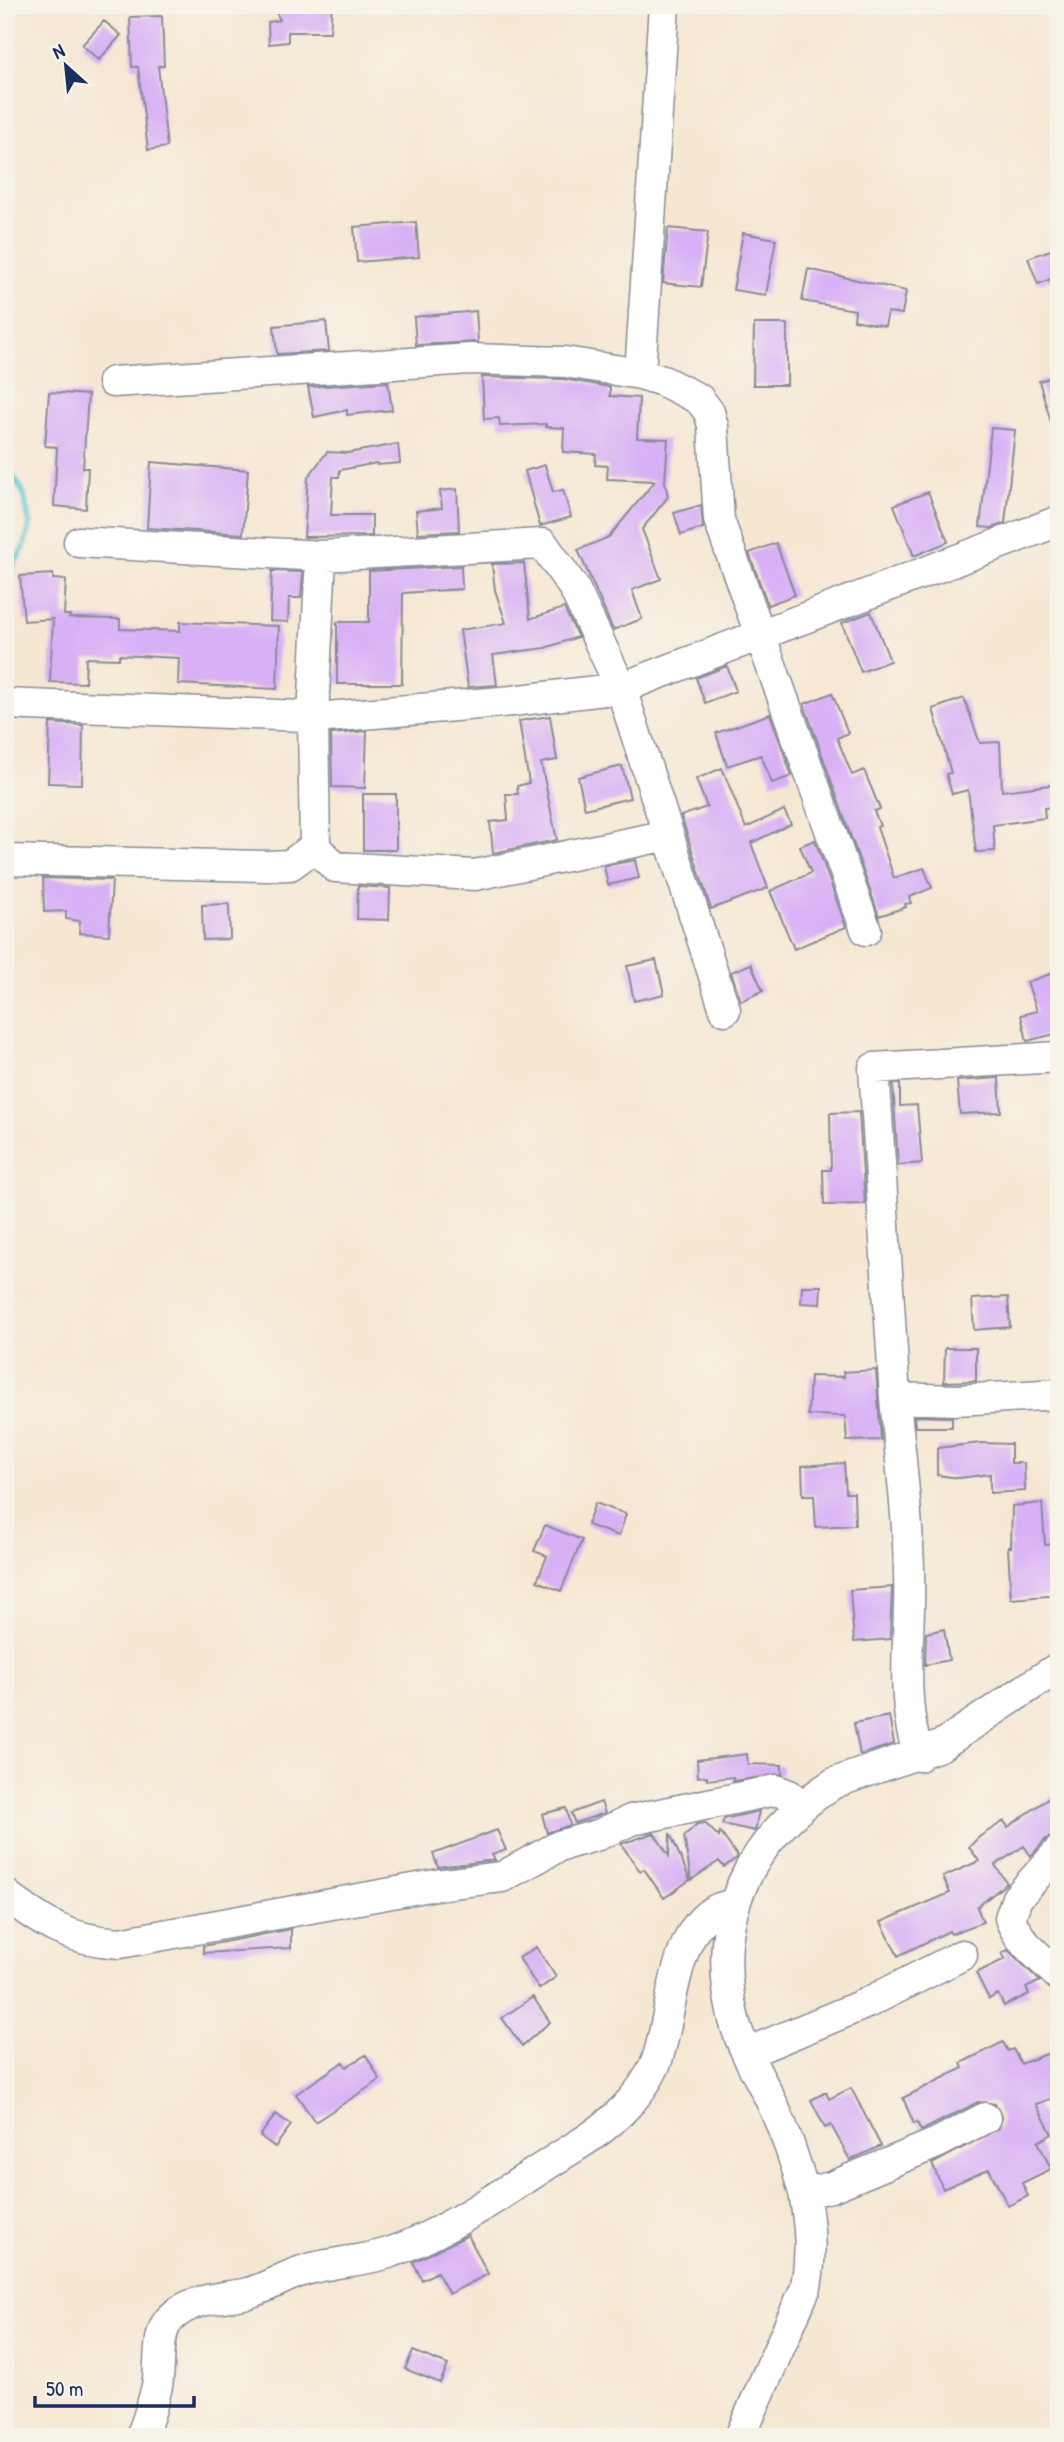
<svg xmlns="http://www.w3.org/2000/svg" width="1064" height="2442" viewBox="0 0 1064 2442" font-family="'Patrick Hand',sans-serif">
  <style>
    .lines { fill: none; stroke-linecap: round; stroke-linejoin: round }
    .stream { stroke: #55c2cc; stroke-width: 6 }
    .building { fill: #d8b0f6 }
    .minor-casing { stroke: #888b98; stroke-width: 33 }
    .minor { stroke: #fff; stroke-width: 30 }
  </style>
  <rect width="100%" height="100%" fill="#f7f3e8"/>
  <filter id="ink" filterUnits="userSpaceOnUse"><feTurbulence type="fractalNoise" baseFrequency=".0143" numOctaves="2"/><feDisplacementMap in="SourceGraphic" scale="14" xChannelSelector="R" yChannelSelector="G"/><feConvolveMatrix kernelMatrix="1 2 1 2 8 2 1 2 1" color-interpolation-filters="sRGB"/></filter>
  <filter id="wash" filterUnits="userSpaceOnUse"><feTurbulence type="fractalNoise" baseFrequency=".00686" numOctaves="4" result="noise"/><feDisplacementMap in="SourceGraphic" scale="28" xChannelSelector="R" yChannelSelector="G"/><feGaussianBlur stdDeviation="1.57" result="paint"/><feColorMatrix in="noise" values="0 0 0 0 0 0 0 0 0 0 0 0 0 0 0 0 0 1.4 0 .05"/><feComposite in="paint" operator="in"/></filter>
  <g filter="url(#wash)">
    <rect width="100%" height="100%" fill="#f6e7d3"/>
    <g class="lines">
      <path class="stream" d="M5,463L23,492L30,525L24,547L11,569L5,601"/>
    </g>
    <g id="blocks">
      <path class="building" d="M272,5H332L330,32H288V42L269,44L268,22L280,20Z
        M162,16L164,66H158L167,147L148,150L138,67H132L130,17Z
        M104,21L121,35L99,60L82,45Z
        M416,222L419,257L357,262L354,227Z
        M668,228L708,232L701,287L663,283Z
        M743,233L776,239L766,295L733,290Z
        M1059,247V276L1038,284L1028,258Z
        M808,269L906,291L902,314L888,312L885,326L854,320L855,310L802,301Z
        M476,311L478,342L416,345L414,317Z
        M326,321L329,351L277,354L274,326Z
        M754,324H787V385H753Z
        M1059,375V431L1054,432L1039,381Z
        M482,377L563,379L610,387V396L639,398L637,438L668,439L665,482L668,497L642,529L661,579L632,590L642,619L613,630L578,550L609,537L655,481L607,479L608,466L595,465L596,454L563,452L564,428L546,427V424L500,426L499,418L484,419Z
        M388,382L392,410L347,415V410L314,417L308,387Z
        M49,392L88,395L83,468H88L86,509L54,506L57,447L45,446Z
        M991,428L1015,430L1005,523L992,528L980,527Z
        M398,444L400,463L377,465V463L340,470L339,477H333L331,515H372V536L304,537L308,477L327,452L348,453Z
        M151,462L248,470L243,534L147,528Z
        M545,465L553,492L563,490L571,517L540,526L525,471Z
        M457,489L459,531L418,533L416,511L442,508L440,491Z
        M928,492L948,542L914,556L894,505Z
        M701,505L703,528L681,535L674,513Z
        M776,543L795,595L768,605L749,553Z
        M524,563L530,619L564,608L578,637L545,648L493,655L497,685L468,687L460,630L506,623L495,590L492,564Z
        M461,566L462,589L403,593L402,684H337V622H369V571Z
        M272,571L303,572L301,598H289L288,622L270,621Z
        M53,574V579L66,580L64,615H70L69,618L120,619V629L180,631V622L279,626L277,689L178,684L179,658L119,655V659L86,658L85,683L50,682L53,619L24,621L20,576Z
        M871,612L890,661L861,672L842,623Z
        M727,666L736,691L705,703L696,678Z
        M832,693L848,733L837,738L852,775L864,770L880,809L874,811L880,826L877,827L894,878L924,868L932,888L909,897L911,903L905,904L906,907L879,916L804,704Z
        M964,698L980,743L1000,742L1002,791L1059,784V806L1044,808L1045,818L993,825L995,851L976,852L968,790L952,794L946,774L951,773L933,709Z
        M770,714L792,776L772,783L761,755L727,766L716,733Z
        M550,716L557,760L541,763L557,840L493,853L490,822L508,820L506,794H518L517,786L529,783L519,721Z
        M50,723L83,725L82,784L48,783Z
        M367,731L365,788L332,787L331,734Z
        M622,766L630,798L585,809L578,777Z
        M722,768L746,828L784,810L791,824L751,843L768,888L711,909L681,816L707,807L696,779Z
        M363,794H396V850H363Z
        M815,840L846,927L794,949L770,891L811,873L800,846Z
        M635,860L639,878L608,885L604,866Z
        M43,878L112,880L109,935L79,933L80,921L66,919V911L44,912Z
        M358,886L390,888L389,920L357,919Z
        M229,904L230,939L203,940L202,905Z
        M656,960L664,994L634,1001L627,966Z
        M751,964L763,991L741,1001L731,972Z
        M1059,971V1033L1027,1041L1021,1015L1037,1011L1027,982Z
        M999,1078L1001,1112L960,1114L957,1081Z
        M893,1084H900V1106L917,1105L922,1163L898,1165Z
        M859,1112L865,1204L824,1205L823,1170H831L830,1113Z
        M802,1286H821L820,1304L801,1303Z
        M1008,1297L1010,1327L974,1330L972,1299Z
        M945,1348H976V1381L944,1382Z
        M876,1370L881,1440L847,1441L845,1416L808,1415L810,1376L844,1377L843,1372Z
        M914,1416L952,1417V1427H915Z
        M981,1443L1011,1444V1463H1024L1025,1491L990,1493V1474L960,1478L937,1475V1448Z
        M844,1463L846,1493H854L855,1525L816,1527L814,1495H803L802,1466Z
        M595,1503L626,1514L619,1536L587,1525Z
        M1042,1503L1045,1545L1059,1544V1595L1011,1599L1008,1547H1011L1012,1506Z
        M545,1525L582,1540L561,1591L537,1581L547,1556L534,1551Z
        M892,1587L890,1639L854,1642L850,1590Z
        M944,1629L949,1660L925,1665L926,1633Z
        M889,1716L894,1744L860,1755L854,1723Z
        M747,1754L748,1764L782,1765V1774L733,1781V1777L707,1780V1776L698,1777L697,1760Z
        M1059,1791V1834L1046,1839L1031,1856L1024,1846L995,1865L1007,1883L977,1907L983,1922L951,1934L949,1931L898,1956L881,1922L950,1893L943,1877L979,1861L969,1847L979,1837L1004,1821L1008,1827Z
        M601,1802L605,1813L575,1823L571,1813Z
        M566,1808L570,1825L547,1833L542,1814Z
        M759,1811L755,1831L722,1824L724,1819Z
        M705,1823L719,1837L720,1832L738,1857L724,1867L719,1861L691,1880L684,1836L697,1824Z
        M497,1830L506,1850L492,1855L495,1860L438,1867L433,1854Z
        M654,1833L669,1856L670,1833L690,1880L664,1898L644,1869L640,1871L621,1844Z
        M291,1929V1948L203,1953V1946Z
        M536,1947L556,1977L539,1989L519,1958Z
        M1008,1950L1040,1981L1026,1988L1029,1994L1004,2006L998,1994L989,1999L976,1973L1005,1959L1002,1953Z
        M533,1997L550,2022L522,2046L502,2018Z
        M1003,2042L1008,2051L1013,2049L1021,2064L1059,2049V2096L1036,2104L1052,2134L1038,2142L1051,2169L1022,2183L1028,2196L1008,2206L989,2169L943,2189L932,2164L999,2128L1002,2118L995,2104L978,2102L921,2131L917,2122L914,2124L903,2098L963,2068L961,2063Z
        M366,2055L380,2080L315,2122L296,2094L343,2062L346,2067Z
        M851,2088L881,2146L850,2160L831,2125L825,2128L811,2100L826,2092L829,2099Z
        M276,2114L291,2125L275,2147L260,2136Z
        M468,2235L488,2274L449,2294L437,2272L422,2280L413,2262Z
        M413,2351L448,2365L440,2383L405,2369Z"/>
    </g>
  </g>
  <g filter="url(#ink)">
    <use href="#blocks" fill-opacity="0" stroke="#888b98" stroke-width="2"/>
    <g class="lines">
      <defs>
        <path id="minor" d="M640,374L664,5
          M113,382L471,359L565,362L640,374L663,381L699,399L709,412L713,426L719,520L866,930
          M79,542L321,556
          M5,704L328,717L512,701L621,688L1059,521
          M668,835L475,875L335,867L315,847L313,716L321,556L543,544L574,588L621,688L725,1010
          M5,860L266,866L290,865L315,847
          M895,1398L874,1068L1059,1057
          M919,1756C902,1708 908,1656 909,1607C911,1538 901,1467 895,1398L956,1400L1059,1394
          M1059,1851L1017,1898L1010,1918C1019,1944 1041,1957 1059,1976
          M5,1894C44,1925 70,1940 120,1943L435,1885L502,1877L559,1846L598,1835L631,1820L776,1790L789,1795L802,1806
          M747,2053L867,2003L962,1955
          M985,2118L937,2143L831,2187L804,2193C796,2162 785,2132 772,2103C759,2076 742,2049 734,2020C708,1919 749,1838 834,1783L940,1746L1059,1667
          M141,2437C148,2420 153,2403 157,2386C161,2367 156,2335 169,2320C190,2297 221,2299 248,2293C267,2288 283,2277 302,2271C328,2262 358,2262 385,2254C447,2235 522,2179 578,2145C609,2126 640,2098 655,2065C674,2022 670,1909 734,1905
          M740,2437L806,2287C812,2254 810,2226 804,2193"/>
      </defs>
      <use href="#minor" class="minor-casing"/>
      <use href="#minor" class="minor"/>
    </g>
  </g>
  <rect width="1064" height="2442" fill="none" stroke="#f7f3e8" stroke-width="28"/>
  <g transform="translate(66 66) rotate(333)" stroke="#f7f3e8" stroke-width="5" paint-order="stroke">
  <path d="M0-5L12 26L0 18L-12 26Z" fill="#1b2f5e"/>
  <text y="-10" font-size="19" font-weight="bold" text-anchor="middle" fill="#1b2f5e">N</text>
  </g>
  <path d="M35 2396v10h159v-10" fill="none" stroke="#1b2f5e" stroke-width="3.5"/>
  <text x="46" y="2396" font-size="21" fill="#1b2f5e" stroke="#f7f3e8" stroke-width="5" paint-order="stroke">50 m</text>
</svg>
